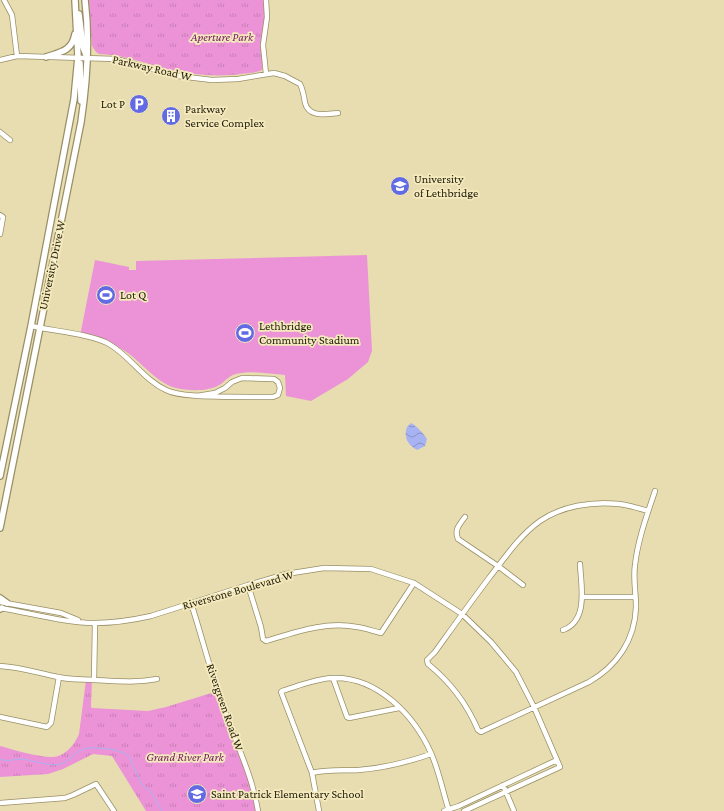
<svg xmlns="http://www.w3.org/2000/svg" width="724" height="811" viewBox="0 0 724 811" font-family="'Crimson Pro',serif">
  <style>
    .park { fill: url(#park-tufts) }
    .pitch { fill: #eb93d6 }
    .water { fill: url(#water-waves) }
    .lines { fill: none; stroke-linecap: round; stroke-linejoin: round }
    .stream { stroke: #a8b3f3; stroke-width: 1 }
    .minor-casing { stroke: #998f65; stroke-width: 6 }
    .major-casing { stroke: #998f65; stroke-width: 8 }
    .minor { stroke: #fff; stroke-width: 4.5 }
    .major { stroke: #fff; stroke-width: 5.5 }
    .labels { text-anchor: middle; dominant-baseline: central; stroke-width: 3.5; stroke-linejoin: round; paint-order: stroke }
    .park-label { font-size: 12px; font-style: italic; fill: #6f1760; stroke: #f5eabd }
    .street-label { font-size: 12px; fill: #24200f; stroke: #f5eabd }
    .poi-label { font-size: 12px; fill: #24200f; stroke: #f5eabd; text-anchor: start }
  </style>
  <defs>
    <pattern id="park-tufts" width="24" height="20" patternUnits="userSpaceOnUse"><rect width="24" height="20" fill="#eb93d6"/><path d="M3 7l-1-3M5 7V3M7 7l1-3M15 17l-1-3M17 17v-4M19 17l1-3" fill="none" stroke="#c97eb6"/></pattern>
    <pattern id="water-waves" width="16" height="10" patternUnits="userSpaceOnUse"><rect width="16" height="10" fill="#a8b3f3"/><path d="M0 5q4-4 8 0t8 0" fill="none" stroke="#8991c3"/></pattern>
  </defs>
  <rect width="100%" height="100%" fill="#e7ddb1"/>
  <path class="park" d="M89,0H264L266,14L262,43V70C256,73 248,73 241,74C218,77 194,75 171,70C146,64 126,55 99,54L96,52L92,46Z
    M86,680H92L91,707L92,708L148,711L166,707L218,691L247,767L258,811H146L112,756L93,754L63,769L48,774L0,777V746C15,750 36,757 52,757C65,757 75,744 79,734Z"/>
  <path class="pitch" d="M367,255L372,351L368,362L348,379L311,401L286,396L285,375C269,374 251,370 236,374C229,376 226,380 221,384C209,392 189,391 176,388C153,382 139,357 118,347C106,342 92,339 80,336L95,260L129,267V270H136V261Z"/>
  <path class="water" d="M411,423C418,427 422,432 427,439L425,446L417,450C408,445 403,437 407,427Z"/>
  <g class="lines">
    <path class="stream" d="M0,759C7,763 16,758 24,759C34,761 52,767 61,764C70,761 76,751 84,749C94,746 123,749 129,757L142,785L150,791L162,811"/>
    <defs>
      <path id="minor" d="M4,0L12,15L17,56
        M266,0L267,17L263,45L266,74
        M0,60L17,56L116,59L178,76L212,80L238,79L274,73L285,76L300,84C303,90 304,96 305,103C309,118 326,114 338,113
        M0,132L10,140
        M0,215L3,217L0,234
        M31,326C53,331 91,334 109,344C130,356 144,380 166,390C176,395 188,395 199,396C223,397 248,397 273,397L278,395L280,388L278,382L274,379L242,378L232,382L225,388L215,393L197,396
        M648,511C638,508 628,505 619,504C592,501 562,506 540,521C519,536 504,559 489,578C470,603 453,627 435,652L427,660L428,664C449,681 467,704 478,730L481,732L483,731L589,682C617,666 635,640 636,607C636,593 633,579 635,565C638,539 647,515 655,491
        M465,517C459,525 454,530 458,539L498,566L523,585
        M248,585L261,627L263,639L266,641C296,632 326,621 357,627C365,628 373,631 381,633L414,583
        M582,597H635
        M0,602L61,613L78,620
        M191,603C202,637 210,670 222,703C234,740 252,773 258,811
        M0,608C31,613 64,623 95,623C114,623 133,620 151,616L248,585L286,574L324,568L371,569L414,583L462,614L491,642L516,672L534,707L560,767L464,811
        M563,630C589,621 581,585 580,564
        M0,666C20,667 38,673 58,677C70,680 83,679 95,680C116,681 136,683 157,679
        M333,678L347,717L349,718L399,708
        M94,680L95,623
        M0,717L47,727L51,723L59,677
        M312,773C328,769 343,771 359,770C384,768 408,762 431,754
        M503,785L514,811
        M0,803L65,798L73,795L96,784L114,811
        M319,811L312,773L281,692L282,691C298,686 315,679 332,678C377,676 414,715 431,753C439,771 443,792 449,811
        M444,811L459,806L557,760"/>
      <path id="major" d="M79,14L83,47L86,55
        M46,57C61,52 72,51 75,34
        M80,63L81,101
        M0,476L31,326L74,99L78,57L75,0
        M0,528L81,122C87,82 90,41 85,0
        M0,598L7,603
        M0,609L2,608"/>
    </defs>
    <use href="#minor" class="minor-casing"/>
    <use href="#major" class="major-casing"/>
    <use href="#minor" class="minor"/>
    <use href="#major" class="major"/>
  </g>
  <defs>
    <symbol id="parking-disc" viewBox="-11 -11 22 22"><circle r="9.5" fill="#626be4" stroke="#f5eabd"/><path d="M-3.5-5.5H1a3.5 3.5 0 0 1 0 7H-1V5.5H-3.5ZM-1-3.4V-.6H.8a1.4 1.4 0 0 0 0-2.8Z" fill="#fff"/></symbol>
    <symbol id="building-disc" viewBox="-11 -11 22 22"><circle r="9.5" fill="#626be4" stroke="#f5eabd"/><path d="M-4-6H4V6H1V3H-1V6H-4ZM-2.5-4.3h1.7v1.8h-1.7ZM.8-4.3h1.7v1.8H.8ZM-2.5-1h1.7V.8h-1.7ZM.8-1h1.7V.8H.8Z" fill="#fff"/></symbol>
    <symbol id="university-disc" viewBox="-11 -11 22 22"><circle r="9.5" fill="#626be4" stroke="#f5eabd"/><path d="M0-5L7-2L0 1L-7-2ZM-4 1L0 2.5L4 1V4Q0 6-4 4Z" fill="#fff"/></symbol>
    <symbol id="stadium-disc" viewBox="-11 -11 22 22"><circle r="9.5" fill="#626be4" stroke="#f5eabd"/><path d="M0-5a6.5 5 0 1 0 0 10a6.5 5 0 1 0 0-10ZM-3.5-1.8h7v3.6h-7Z" fill="#fff"/></symbol>
    <symbol id="school-disc" viewBox="-11 -11 22 22"><circle r="9.5" fill="#626be4" stroke="#f5eabd"/><path d="M0-5L7-2L0 1L-7-2ZM-4 1L0 2.5L4 1V4Q0 6-4 4Z" fill="#fff"/></symbol>
  </defs>
  <g fill-rule="evenodd">
    <use href="#parking-disc" x="128" y="93" width="22" height="22"/>
    <use href="#building-disc" x="160" y="105" width="22" height="22"/>
    <use href="#university-disc" x="389" y="175" width="22" height="22"/>
    <use href="#stadium-disc" x="95" y="284" width="22" height="22"/>
    <use href="#stadium-disc" x="234" y="322" width="22" height="22"/>
    <use href="#school-disc" x="186" y="783" width="22" height="22"/>
  </g>
  <g class="labels">
    <g class="park-label">
      <text x="222" y="37">Aperture Park</text>
      <text x="185" y="757">Grand River Park</text>
    </g>
    <g class="street-label">
      <text transform="translate(152 68) rotate(13)">Parkway Road W</text>
      <text transform="translate(52 265) rotate(-78)">University Drive W</text>
      <text transform="translate(238 590) rotate(-16)">Riverstone Boulevard W</text>
      <text transform="translate(225 707) rotate(71)">Rivergreen Road W</text>
    </g>
    <g class="poi-label">
      <text x="125" y="104" text-anchor="end">Lot P</text>
      <text x="185" y="109">Parkway<tspan x="185" dy="14">Service Complex</tspan></text>
      <text x="414" y="179">University<tspan x="414" dy="14">of Lethbridge</tspan></text>
      <text x="120" y="295">Lot Q</text>
      <text x="259" y="326">Lethbridge<tspan x="259" dy="14">Community Stadium</tspan></text>
      <text x="211" y="794">Saint Patrick Elementary School</text>
    </g>
  </g>
</svg>
